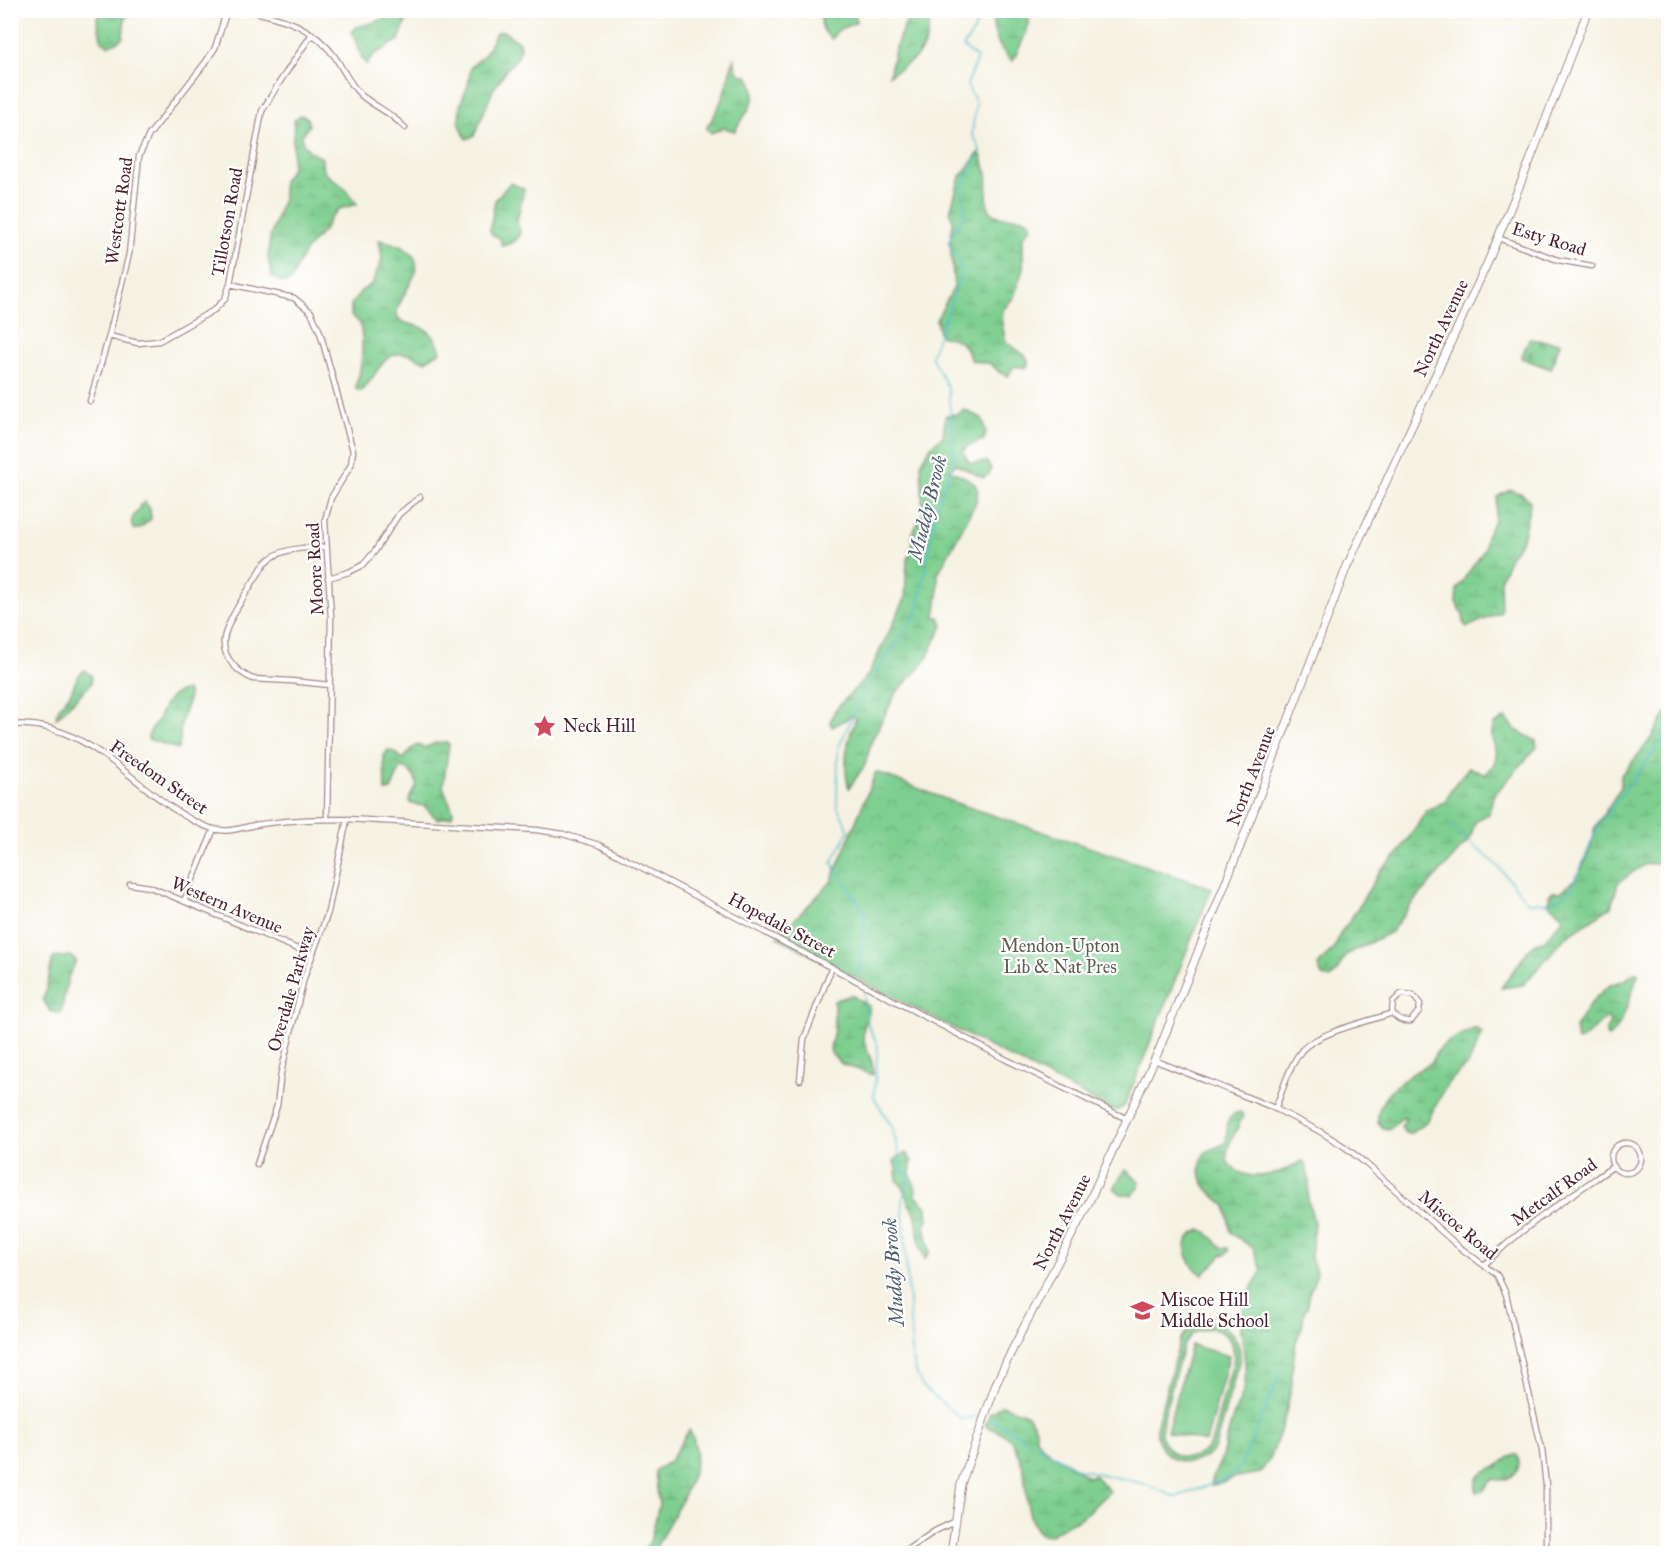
<svg xmlns="http://www.w3.org/2000/svg" width="1679" height="1564" viewBox="0 0 1679 1564" font-family="'IM FELL Great Primer',serif">
  <style>
    .green { fill: #7ecf90; stroke: #64775e; stroke-width: 1.5; fill-rule: evenodd }
    .wetland { fill: url(#wetland-marsh); stroke: #64775e; stroke-width: 1.5 }
    .cemetery { fill: url(#cemetery-stones); stroke: #64775e; stroke-width: 1.5 }
    .park { fill: url(#park-crowns); stroke: #64775e; stroke-width: 1.5 }
    .lines { fill: none; stroke-linecap: round; stroke-linejoin: round }
    .stream { stroke: #52bdce; stroke-width: 1.5 }
    .minor-casing { stroke: #a08887; stroke-width: 7 }
    .secondary-casing { stroke: #a08887; stroke-width: 9 }
    .minor { stroke: #fff; stroke-width: 4.5 }
    .secondary { stroke: #fff; stroke-width: 7 }
    .labels { text-anchor: middle; dominant-baseline: central; stroke-width: 4.5; stroke-linejoin: round; paint-order: stroke }
    .street-label { font-size: 18px; fill: #4a1f2b; stroke: #fff }
    .poi-label { font-size: 18px; fill: #4a1f2b; stroke: #fff; text-anchor: start }
    .park-label { font-size: 18px; fill: #5c5d4e; stroke: #fff }
    .water-label { font-size: 20px; font-style: italic; fill: #4d5e6c; stroke: #fff }
  </style>
  <defs>
    <pattern id="wetland-marsh" width="20" height="14" patternUnits="userSpaceOnUse" patternTransform="scale(1.5)"><rect width="20" height="14" fill="#7ecf90"/><path d="M1 5h8M5 5V1M11 12h8M15 12V8" fill="none" stroke="#6eb17c"/></pattern>
    <pattern id="cemetery-stones" width="16" height="16" patternUnits="userSpaceOnUse" patternTransform="scale(1.5)"><rect width="16" height="16" fill="#7ecf90"/><path d="M2 7V4a2 2 0 0 1 4 0v3zM10 15v-3a2 2 0 0 1 4 0v3z" fill="#6eb17c"/></pattern>
    <pattern id="park-crowns" width="20" height="18" patternUnits="userSpaceOnUse" patternTransform="scale(1.5)"><rect width="20" height="18" fill="#7ecf90"/><path d="M2 6a3 3 0 1 1 6 0M12 15a3 3 0 1 1 6 0" fill="none" stroke="#6eb17c"/></pattern>
  </defs>
  <rect width="100%" height="100%" fill="#fff"/>
  <filter id="ink" filterUnits="userSpaceOnUse"><feTurbulence type="fractalNoise" baseFrequency=".0167" numOctaves="2"/><feDisplacementMap in="SourceGraphic" scale="12" xChannelSelector="R" yChannelSelector="G"/><feConvolveMatrix kernelMatrix="1 2 1 2 8 2 1 2 1" color-interpolation-filters="sRGB"/></filter>
  <filter id="wash" filterUnits="userSpaceOnUse"><feTurbulence type="fractalNoise" baseFrequency=".008" numOctaves="4" result="noise"/><feDisplacementMap in="SourceGraphic" scale="24" xChannelSelector="R" yChannelSelector="G"/><feGaussianBlur stdDeviation="1.35" result="paint"/><feColorMatrix in="noise" values="0 0 0 0 0 0 0 0 0 0 0 0 0 0 0 0 0 1.4 0 .05"/><feComposite in="paint" operator="in"/></filter>
  <g filter="url(#wash)">
    <rect width="100%" height="100%" fill="#f6f2e3"/>
    <path class="green" d="M1125,1169L1140,1182L1139,1188L1132,1195L1121,1194L1114,1188Z
      M1201,1230L1205,1231L1223,1248H1228L1229,1251L1225,1255L1223,1254L1203,1275C1186,1263 1176,1239 1201,1230Z
      M1208,1322C1228,1324 1241,1338 1240,1358L1215,1447C1195,1475 1156,1461 1156,1428L1180,1340C1187,1329 1196,1323 1208,1322ZM1209,1328C1226,1331 1235,1342 1234,1359L1211,1443C1205,1453 1195,1459 1183,1457C1172,1455 1163,1446 1161,1435C1160,1424 1180,1357 1184,1344L1193,1333Z
      M1191,1345L1229,1356L1206,1442L1167,1432Z"/>
    <path class="wetland" d="M105,10L134,11L125,18L123,37L117,42L108,45L101,40C101,32 97,26 97,17Z
      M393,11H433L414,12L406,21L399,40L373,55L367,65L363,60L352,32L357,27L382,20Z
      M823,11H855L856,22C846,29 838,25 832,39C822,32 819,22 823,11Z
      M919,11H929C930,49 921,57 889,75C893,56 901,19 919,11Z
      M992,11H1033L1030,15L1026,33L1013,61C996,48 992,30 992,11Z
      M503,31L519,42L520,49L518,57L506,70L493,90L474,136L466,139L459,122L460,106L468,85L471,67L485,54L496,33Z
      M734,58C737,70 735,75 748,76C763,100 746,111 735,131L724,128L711,133L707,129V126C724,104 726,83 734,58Z
      M301,115L307,118L309,125L301,137C303,147 313,154 322,158C320,174 330,176 341,185C347,190 352,198 357,204L339,209L330,218L324,230L306,250L297,266L293,278L288,282H281L272,277L268,258L270,238L283,198V181L292,167L294,120Z
      M980,151C982,159 985,167 987,174C990,189 979,216 1004,217C1014,218 1023,215 1031,223L1030,229L1023,236V269L1014,297L1003,310L1002,325L1006,342L1026,356L1029,364L1026,368L1014,366L1008,376L999,372L991,364L971,360C965,344 961,338 942,337L939,333L936,320L954,287L950,242L953,221L950,212L960,177Z
      M510,183L524,189C523,196 517,219 517,222C518,227 522,231 519,236C517,242 508,244 502,246L500,238L492,235L490,230L495,200Z
      M379,240C396,243 421,251 416,272L397,309V316C404,326 413,323 423,328C432,332 438,343 441,351L425,361C419,360 414,355 407,354C380,351 378,377 361,391L356,389C355,382 359,378 360,371C363,355 363,339 360,323L351,316V305L361,291L372,284L382,259Z
      M963,410L982,418L986,432L984,440L967,446L963,452L967,459L971,463L987,462L991,469L989,474L983,478L956,464L949,470C965,478 985,481 975,504L938,574V595L935,617H939L943,626L924,663L896,693L872,740L865,765L849,788C842,764 847,740 856,718L852,716L832,727L830,722L835,710L868,675L905,599L907,560L911,551L913,532L923,514L921,464L931,446L943,436L946,415L958,414Z
      M1510,490L1522,494L1530,501L1529,510L1522,540L1510,557L1500,580L1501,612L1467,627L1464,624L1463,614L1456,602L1457,589L1484,550L1486,537L1495,519L1497,497Z
      M145,502L150,509L151,519L139,529H133C129,520 134,515 140,508L139,506Z
      M84,670L92,676L91,684L56,718C57,706 65,702 71,692C76,682 75,678 84,670Z
      M187,690C192,700 184,709 182,719C179,730 182,739 178,749L148,739C148,731 153,728 157,721C165,706 167,693 187,690Z
      M1668,712V809L1660,839V860L1658,863L1645,864L1618,883L1611,907L1565,937L1523,985L1501,988L1529,949L1536,943L1544,941L1563,919L1562,915L1549,904V895L1552,892H1561L1575,879L1585,862L1594,836V829L1621,787V775C1631,764 1640,753 1649,741C1656,731 1660,721 1668,712Z
      M1506,718L1516,730L1536,741L1537,747L1493,796L1489,813L1475,822L1470,839L1410,906L1391,932L1346,955L1336,973L1330,979L1322,976L1318,966L1335,946L1341,932L1349,922L1381,870L1398,854L1427,810L1446,801L1451,789L1469,767L1485,775C1509,751 1485,748 1494,724Z
      M445,742L449,744L443,787L453,811L452,816L437,819L424,806L412,804L409,801C409,794 414,793 416,787C419,778 408,769 401,767L391,790L385,791L384,756L388,750C395,751 398,756 404,759L411,749L418,745L424,748L436,743Z
      M71,956L76,961L68,978L61,1012L57,1013L50,1011L43,1000C48,987 49,972 53,958Z
      M1634,973H1638V976L1623,1017L1616,1030L1608,1037L1606,1035L1610,1020L1607,1017L1583,1039L1577,1041L1575,1028C1585,1012 1593,997 1609,986C1619,980 1622,984 1634,973Z
      M851,995L869,1006C871,1017 863,1023 863,1033C863,1048 875,1060 873,1075L842,1064L831,1053L830,1048L834,1030V1001Z
      M1476,1028L1482,1033L1469,1063L1448,1083L1429,1118L1422,1126L1409,1134L1405,1133L1401,1127L1406,1117L1400,1119L1390,1129L1383,1128L1378,1122C1375,1094 1411,1074 1432,1062C1436,1044 1461,1035 1476,1028Z
      M1241,1112L1243,1116C1238,1129 1225,1146 1227,1159C1228,1165 1232,1167 1236,1170C1255,1183 1285,1172 1302,1161L1305,1163L1309,1182L1308,1200L1314,1221L1311,1258L1317,1274L1310,1291L1308,1305L1304,1312L1302,1327L1296,1342L1292,1370V1384L1285,1417L1271,1457L1260,1473L1237,1477L1211,1486C1212,1476 1217,1469 1221,1460C1225,1447 1228,1433 1232,1420C1235,1409 1241,1400 1244,1390C1248,1373 1243,1347 1241,1330C1240,1318 1245,1300 1250,1290C1254,1283 1259,1277 1262,1270L1253,1248L1231,1233L1226,1206C1207,1190 1192,1179 1205,1152L1226,1143L1228,1120L1235,1113Z
      M906,1153L912,1161L910,1172L916,1190V1196L927,1207L928,1220L925,1226L930,1252L925,1259L920,1247L916,1215L908,1202L904,1188L897,1181L896,1168L894,1162L896,1158Z
      M1002,1405L1027,1414L1036,1428V1439L1048,1451L1088,1477L1094,1475L1110,1491L1081,1518L1066,1525L1051,1535L1040,1534C1025,1518 1027,1493 1024,1472C1023,1466 1016,1448 1012,1442C1007,1433 994,1431 985,1425L990,1413Z
      M689,1430C713,1467 666,1519 654,1553H640L650,1542L659,1505L655,1471L670,1461Z
      M1512,1455H1517C1524,1471 1509,1483 1494,1479L1487,1485L1483,1491L1477,1492C1472,1474 1481,1473 1495,1467C1501,1465 1507,1459 1512,1455Z"/>
    <path class="cemetery" d="M1529,339L1560,343L1551,369L1521,358Z"/>
    <path class="park" d="M876,772L953,802L1212,888L1125,1105C1119,1111 1115,1111 1108,1108L777,937L831,882Z"/>
    <g class="lines">
      <path class="stream" d="M1447,824L1494,862L1528,902L1552,903L1572,889L1598,826L1668,733
        M859,975L865,913L832,863L849,830L837,806L838,749L865,689L917,614L937,506L955,457L948,388L931,356L963,270L948,242L965,212L962,187L981,151L972,134L976,103L967,85L977,58L963,47L975,30L977,10
        M864,993L868,1025L878,1046L874,1097L892,1127L900,1158L898,1164L901,1165V1170L908,1174L909,1186L902,1199L913,1365L922,1386L961,1419L977,1417
        M989,1418L1078,1469L1141,1483L1176,1497L1229,1478L1240,1467L1281,1373"/>
    </g>
  </g>
  <g filter="url(#ink)">
    <g class="lines">
      <defs>
        <path id="minor" d="M248,10C283,19 312,25 335,57C343,69 350,85 361,95C376,108 390,111 405,128
          M1498,238L1558,260L1592,266
          M230,284L294,298L311,312L320,332L353,451L351,465L331,498L325,520L331,617L327,819
          M109,336L138,343L159,341L214,310L225,299L230,284L262,111L279,83L312,34
          M90,401L109,336L129,254L139,156L149,135L205,63L215,48L227,10
          M326,547C305,548 281,547 265,563C255,580 225,622 224,640C222,657 238,673 253,679L291,681L330,685
          M328,578L349,572L363,565L375,551L399,514L420,497
          M10,725C93,716 142,804 210,828C227,834 239,828 255,825C285,820 317,819 347,819L537,830L563,834L599,845L1005,1059L1127,1119
          M130,884L150,887L312,955
          M184,901L214,829
          M1154,1060L1272,1107L1319,1131L1345,1147L1364,1162L1458,1246L1497,1275L1506,1294L1542,1450L1546,1485V1554
          M800,1080L804,1039L832,967
          M1275,1109C1283,1090 1289,1066 1302,1050C1318,1032 1368,1022 1392,1013C1398,1019 1402,1022 1411,1021L1419,1011L1420,1004L1413,995L1401,994L1393,1002L1392,1013
          M1611 1158a15 15 0 1 1 30 0a15 15 0 1 1-30 0Z
          M257,1164L277,1106L281,1073L304,978L328,912L347,819
          M1484,1265C1522,1227 1569,1197 1614,1166
          M901,1554L935,1531L954,1522"/>
        <path id="secondary" d="M951,1554L961,1484L996,1384L1013,1348L1088,1204L1159,1050L1241,844L1347,566L1487,264L1529,163L1588,10"/>
      </defs>
      <use href="#minor" class="minor-casing"/>
      <use href="#secondary" class="secondary-casing"/>
      <use href="#minor" class="minor"/>
      <use href="#secondary" class="secondary"/>
    </g>
  </g>
  <defs>
    <symbol id="sight-bare" viewBox="-9 -9 18 18"><path d="M0-6L1.8-2.2L6-1.7L2.9 1.2L3.7 5.4L0 3.3L-3.7 5.4L-2.9 1.2L-6-1.7L-1.8-2.2Z" fill="#d1495b" stroke="#fff" stroke-width="2.5" paint-order="stroke"/></symbol>
    <symbol id="school-bare" viewBox="-9 -9 18 18"><path d="M0-5L7-2L0 1L-7-2ZM-4 1L0 2.5L4 1V4Q0 6-4 4Z" fill="#d1495b" stroke="#fff" stroke-width="2.5" paint-order="stroke"/></symbol>
  </defs>
  <g fill-rule="evenodd">
    <use href="#sight-bare" x="528" y="710" width="33" height="33"/>
    <use href="#school-bare" x="1126" y="1294" width="33" height="33"/>
  </g>
  <g class="labels">
    <g class="street-label">
      <text transform="translate(119 211) rotate(-82)">Westcott Road</text>
      <text transform="translate(227 222) rotate(-80)">Tillotson Road</text>
      <text transform="translate(1549 239) rotate(17)">Esty Road</text>
      <text transform="translate(1441 328) rotate(-65)">North Avenue</text>
      <text transform="translate(315 569) rotate(-93)">Moore Road</text>
      <text transform="translate(1251 776) rotate(-69)">North Avenue</text>
      <text transform="translate(159 777) rotate(35)">Freedom Street</text>
      <text transform="translate(227 905) rotate(23)">Western Avenue</text>
      <text transform="translate(782 925) rotate(28)">Hopedale Street</text>
      <text transform="translate(291 989) rotate(-74)">Overdale Parkway</text>
      <text transform="translate(1554 1192) rotate(-36)">Metcalf Road</text>
      <text transform="translate(1062 1222) rotate(-63)">North Avenue</text>
      <text transform="translate(1458 1225) rotate(40)">Miscoe Road</text>
    </g>
    <g class="poi-label">
      <text x="563" y="726">Neck Hill</text>
      <text x="1160" y="1300">Miscoe Hill<tspan x="1160" dy="21">Middle School</tspan></text>
    </g>
    <g class="park-label">
      <text x="1060" y="946">Mendon-Upton<tspan x="1060" dy="21">Lib &amp; Nat Pres</tspan></text>
    </g>
    <g class="water-label">
      <text transform="translate(927 508) rotate(-76)">Muddy Brook</text>
      <text transform="translate(893 1272) rotate(-94)">Muddy Brook</text>
    </g>
  </g>
  <rect width="1679" height="1564" fill="none" stroke="#fff" stroke-width="36"/>
</svg>
